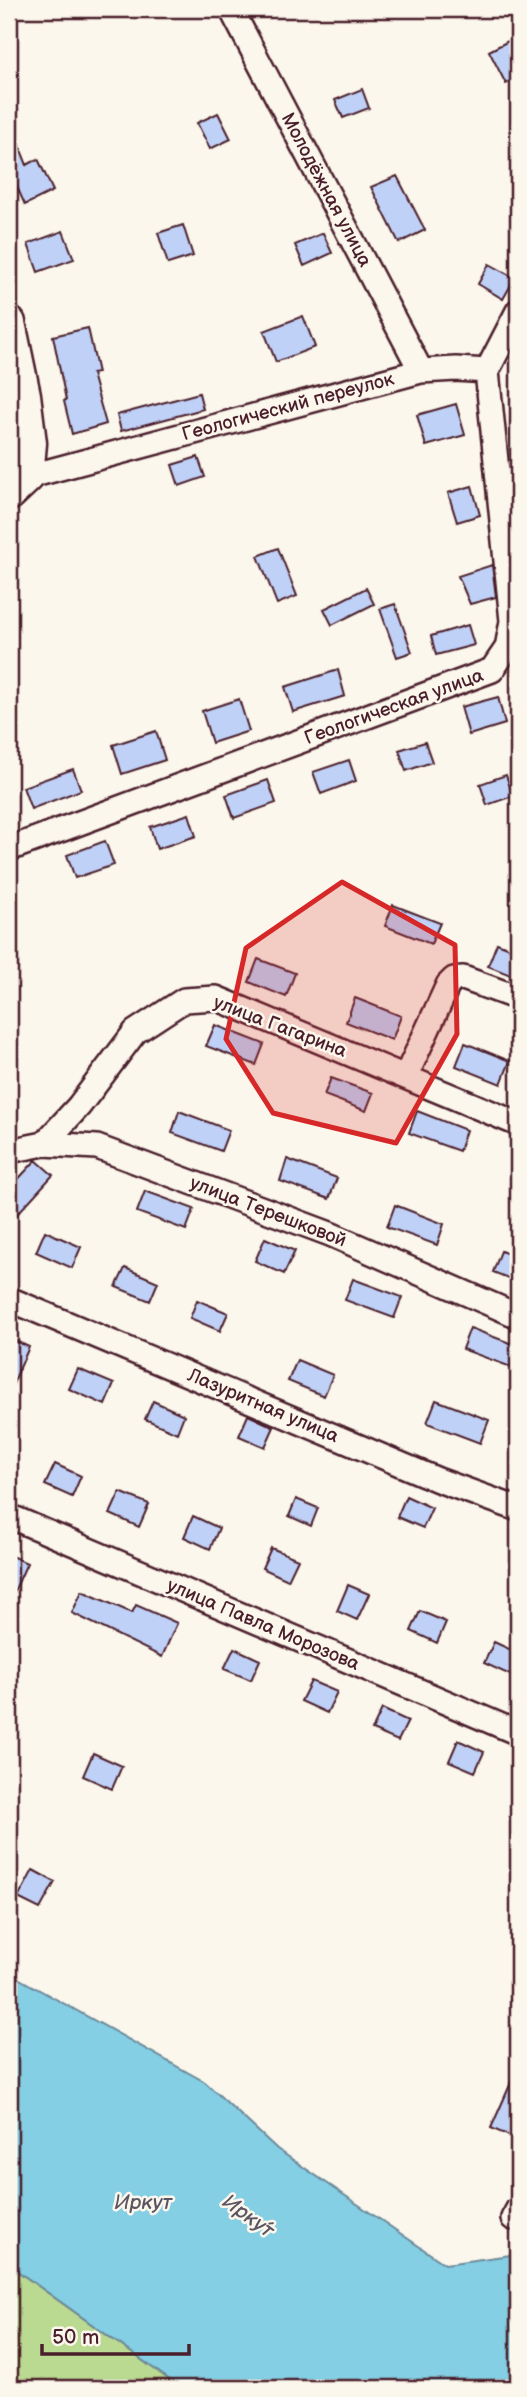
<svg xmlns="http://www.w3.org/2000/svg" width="527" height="2397" viewBox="0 0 527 2397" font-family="'Balsamiq Sans',sans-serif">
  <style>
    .green { fill: #bada92; stroke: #827c5e; stroke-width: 2 }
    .water { fill: #84cfe4; stroke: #6d899a; stroke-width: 2 }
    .building { fill: #c0d1f7; stroke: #4a1f2b; stroke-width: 2 }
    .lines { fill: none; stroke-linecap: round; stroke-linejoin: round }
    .street-casing { stroke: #4a1f2b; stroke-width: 28 }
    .secondary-casing { stroke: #4a1f2b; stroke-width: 37 }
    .street { stroke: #fbf7ec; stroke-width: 23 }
    .secondary { stroke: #fbf7ec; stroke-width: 32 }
    .marked { fill: #d62828; fill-opacity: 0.2; stroke: #d62828; stroke-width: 5; stroke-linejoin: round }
    .labels { text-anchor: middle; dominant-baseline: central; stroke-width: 5; stroke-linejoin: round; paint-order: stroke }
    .street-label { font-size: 19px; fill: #4a1f2b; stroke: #fbf7ec }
    .water-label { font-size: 21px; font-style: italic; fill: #5b5462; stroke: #fbf7ec }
  </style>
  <rect width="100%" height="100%" fill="#fbf7ec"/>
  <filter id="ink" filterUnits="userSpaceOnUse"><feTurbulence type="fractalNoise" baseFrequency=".0143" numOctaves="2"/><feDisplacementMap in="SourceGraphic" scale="14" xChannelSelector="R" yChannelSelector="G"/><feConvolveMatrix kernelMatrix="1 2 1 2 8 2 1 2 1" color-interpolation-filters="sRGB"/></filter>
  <g filter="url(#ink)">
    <path class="green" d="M9,2265L181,2388H9Z"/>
    <path class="water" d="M9,1973L205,2082L277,2149L445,2264L518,2254V2388H181L9,2265Z"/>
    <path class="building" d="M518,36V78L506,84L489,51Z
      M362,89L369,108L343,118L335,100Z
      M218,113L231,139L210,149L197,123Z
      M10,122L27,165L38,159L53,191L25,205L9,169Z
      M397,176L425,230L399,243L371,187Z
      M183,225L193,256L168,264L158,233Z
      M63,231L74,259L38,272L28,244Z
      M323,233L332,253L304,266L295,245Z
      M489,264L515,278L503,299L478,284Z
      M303,316L315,347L276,362L264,331Z
      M88,328L98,373L92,374L106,424L72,434L64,401L66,400L53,336Z
      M199,393L203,409L121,431L117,415Z
      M456,404L465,435L426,446L417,415Z
      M198,457L205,477L179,486L172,465Z
      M472,486L480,515L457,522L448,493Z
      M278,548L297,596L277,604L258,556Z
      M492,565L496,597L470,604L458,576Z
      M366,588L374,604L332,625L324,609Z
      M395,604L412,652L397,657L380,609Z
      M468,625L474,645L436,655L431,636Z
      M338,670L345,696L293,712L285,687Z
      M498,697L505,724L469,735L461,707Z
      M239,699L249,731L212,743L202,711Z
      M156,731L165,760L122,774L113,745Z
      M425,742L432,762L406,771L399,750Z
      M349,760L356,781L321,794L313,772Z
      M73,769L81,790L31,809L23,787Z
      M506,775L513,796L487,805L480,784Z
      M268,780L276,803L234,818L226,795Z
      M189,814L196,836L157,849L150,827Z
      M105,841L114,865L75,878L67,855Z
      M393,905L440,923L431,944L385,926Z
      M497,943L518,951V978L488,966Z
      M258,959L295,973L286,997L249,982Z
      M355,998L401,1016L392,1040L346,1022Z
      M215,1025L264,1044L256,1065L206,1046Z
      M465,1043L510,1061L501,1084L456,1066Z
      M331,1078L373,1093L366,1111L324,1095Z
      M179,1111L229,1130L221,1151L172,1133Z
      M417,1111L466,1130L459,1151L409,1133Z
      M287,1159L337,1178L329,1199L280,1181Z
      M36,1160L53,1175L9,1223V1189Z
      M145,1191L194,1209L186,1230L137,1212Z
      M395,1205L444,1224L437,1245L387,1227Z
      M45,1231L81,1247L72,1268L36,1252Z
      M265,1238L295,1251L284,1274L255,1261Z
      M501,1251L518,1258V1282L493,1272Z
      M125,1268L158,1282L150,1301L116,1287Z
      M353,1279L402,1297L394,1318L345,1300Z
      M197,1300L228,1313L220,1331L190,1318Z
      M470,1328L518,1346L511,1367L462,1349Z
      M9,1338L29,1347L9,1393Z
      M297,1360L333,1375L324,1396L288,1381Z
      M78,1369L114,1384L105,1405L69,1389Z
      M436,1400L489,1420L480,1443L427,1423Z
      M153,1401L184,1415L177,1433L145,1419Z
      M248,1415L274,1427L265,1447L239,1436Z
      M55,1464L81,1476L72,1497L45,1485Z
      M120,1492L149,1504L139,1527L110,1514Z
      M406,1496L432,1508L423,1528L397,1517Z
      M296,1499L318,1508L311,1526L289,1516Z
      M193,1516L219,1528L210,1549L184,1537Z
      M271,1548L298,1559L288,1580L262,1568Z
      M9,1555L27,1563L9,1603Z
      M348,1585L369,1594L357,1620L337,1611Z
      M82,1591L132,1613L136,1605L177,1623L162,1657L72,1613Z
      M420,1611L446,1622L437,1643L411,1631Z
      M494,1642L518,1653L510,1675L484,1663Z
      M234,1648L260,1660L251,1680L224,1669Z
      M311,1681L337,1692L327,1713L301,1701Z
      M382,1709L408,1721L398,1741L372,1730Z
      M458,1740L484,1752L475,1772L449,1761Z
      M93,1753L122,1766L112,1789L83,1776Z
      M33,1870L55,1882L40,1909L18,1898Z
      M518,2067V2140L491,2128Z"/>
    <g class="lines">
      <defs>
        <path id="street" d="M231,9L421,371
          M487,371L518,311
          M27,477L421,371L456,369L487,371
          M9,849L492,670L507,648L512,621L487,371
          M406,1076L448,985L454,979L463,978L518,998
          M44,1144L79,1106L135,1032L184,1000L216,998L518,1124
          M9,1151L44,1144L97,1147L330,1234L518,1316
          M9,1299L438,1480L518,1509
          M9,1516L518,1733
          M513,2218L518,2209"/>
        <path id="secondary" d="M9,323L24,395L30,443L27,477L9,494"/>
      </defs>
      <use href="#street" class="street-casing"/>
      <use href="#secondary" class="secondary-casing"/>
      <use href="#street" class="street"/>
      <use href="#secondary" class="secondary"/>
    </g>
  </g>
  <path class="marked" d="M342,882L455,945L457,1034L396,1143L273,1113L226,1039L246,948Z"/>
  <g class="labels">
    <g class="street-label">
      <text transform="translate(326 190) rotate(62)">Молодёжная улица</text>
      <text transform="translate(288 407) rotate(-15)">Геологический переулок</text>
      <text transform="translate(394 707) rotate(-20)">Геологическая улица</text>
      <text transform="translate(280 1027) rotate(21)">улица Гагарина</text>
      <text transform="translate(268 1212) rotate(21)">улица Терешковой</text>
      <text transform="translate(263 1406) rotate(23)">Лазуритная улица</text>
      <text transform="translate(263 1625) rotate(23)">улица Павла Морозова</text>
    </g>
    <g class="water-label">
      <text x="143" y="2202">Иркут</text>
      <text transform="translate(248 2216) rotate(36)">Ирку́т</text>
    </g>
  </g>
  <rect width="527" height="2397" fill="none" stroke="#fbf7ec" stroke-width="35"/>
  <rect x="18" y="18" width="492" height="2362" fill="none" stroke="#4a1f2b" stroke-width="2.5" filter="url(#ink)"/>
  <path d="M42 2344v10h147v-10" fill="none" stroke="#4a1f2b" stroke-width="3.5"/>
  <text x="52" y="2344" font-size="21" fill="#4a1f2b" stroke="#fbf7ec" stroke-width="5" paint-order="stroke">50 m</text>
</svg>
